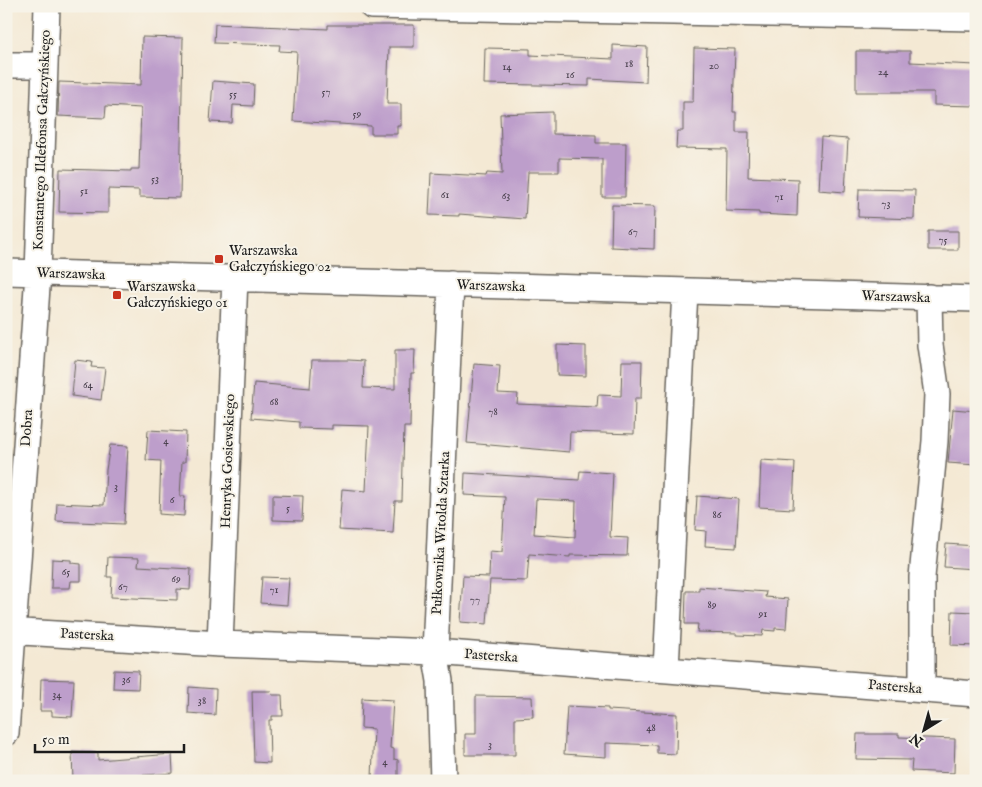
<svg xmlns="http://www.w3.org/2000/svg" width="982" height="787" viewBox="0 0 982 787" font-family="'IM FELL English',serif">
  <style>
    .building { fill: #bd9ecb; fill-rule: evenodd }
    .lines { fill: none; stroke-linecap: round; stroke-linejoin: round }
    .minor-casing { stroke: #68645c; stroke-width: 28 }
    .minor { stroke: #fff; stroke-width: 25 }
    .poi-dot { fill: #c8321e; stroke: #f7f3e8; stroke-width: 2 }
    .labels { text-anchor: middle; dominant-baseline: central; stroke-width: 4; stroke-linejoin: round; paint-order: stroke }
    .number-label { font-size: 11px; fill: #443c48 }
    .street-label { font-size: 14px; fill: #1c1c1c; stroke: #f7f3e8 }
    .poi-label { font-size: 14px; fill: #1c1c1c; stroke: #f7f3e8; text-anchor: start }
  </style>
  <rect width="100%" height="100%" fill="#f7f3e8"/>
  <filter id="ink" filterUnits="userSpaceOnUse"><feTurbulence type="fractalNoise" baseFrequency=".02" numOctaves="2"/><feDisplacementMap in="SourceGraphic" scale="10" xChannelSelector="R" yChannelSelector="G"/><feConvolveMatrix kernelMatrix="1 2 1 2 8 2 1 2 1" color-interpolation-filters="sRGB"/></filter>
  <filter id="wash" filterUnits="userSpaceOnUse"><feTurbulence type="fractalNoise" baseFrequency=".0096" numOctaves="4" result="noise"/><feDisplacementMap in="SourceGraphic" scale="20" xChannelSelector="R" yChannelSelector="G"/><feGaussianBlur stdDeviation="1.12" result="paint"/><feColorMatrix in="noise" values="0 0 0 0 0 0 0 0 0 0 0 0 0 0 0 0 0 1.4 0 .05"/><feComposite in="paint" operator="in"/></filter>
  <g filter="url(#wash)">
    <rect width="100%" height="100%" fill="#f4e9d4"/>
    <g id="blocks">
      <path class="building" d="M215,24L328,29V25H414V47H389L387,104H401V126H397V134H371V126L293,121L297,52L279,51L280,45L214,43Z
        M142,37L183,38L180,198L139,197V190L108,189V213L59,212L60,169L131,171V169H139L141,108L106,106L105,118L58,116L59,82L141,85Z
        M613,45L647,47L646,82L589,79V86L484,84L485,48L530,49V55L613,59Z
        M694,48L735,49L733,112H736V132H749L748,177L798,179L797,216L759,214V212L726,211L727,149L676,148L677,131H683V102H693Z
        M856,51H910V62L976,65V106L934,105V92H856Z
        M213,81L254,84L253,106L233,105L232,123L210,122Z
        M553,112V134L596,135V143H626L625,197H602V159L559,158V172H528L525,219L459,214V216L429,215L431,173L486,176L487,173L502,174L500,114Z
        M821,137L848,139L845,192L818,190Z
        M859,189L915,190L914,219L858,217Z
        M612,205L655,206L654,249L611,247Z
        M928,231H958V250H928Z
        M557,345L586,346V376L557,375Z
        M395,350H415L414,373H411L410,427H404L402,501H395L393,533L339,530L342,489L366,491L369,426L332,425V429L299,428V422L251,418L254,383L310,388L312,360H349L364,361L363,388L395,389Z
        M75,360L92,362L91,367L105,368L101,400L72,396Z
        M622,361H642L641,398H635L634,434L570,432L569,452L467,443L474,364L500,366L498,393L518,394L517,404L597,407L598,395L621,396Z
        M953,409L976,411V465L948,463Z
        M148,430L186,432L185,462H182L180,496H185L184,516L159,514L161,461L146,460Z
        M110,445L128,446L124,524L56,521L57,503L104,505L106,470Z
        M761,460L795,462L793,509L759,507Z
        M580,471L613,473L610,537L628,538L627,556L570,555V557L529,554L527,581L490,580L487,624L460,622L463,576L489,577L490,551L502,552L505,497L464,495L465,473L579,480ZM536,499L576,501L575,537L534,534Z
        M273,495L303,496L302,521L273,520Z
        M697,496L739,499L736,548L705,546L706,531L695,530Z
        M946,544L976,546L975,569L944,567Z
        M108,557L139,558L138,566L191,569L190,590L177,589V600L111,597L112,577H107Z
        M52,559L71,560V563L81,564V581H71L70,588H51Z
        M262,577L289,578L287,605L260,603Z
        M699,587L766,592L765,597L788,599L786,629L775,628V631L763,630L762,636L737,635V633L697,632L698,624H685L686,591H699Z
        M952,611L976,612V646L951,645Z
        M114,670L139,671L138,689L113,688Z
        M41,679L74,680L72,717L52,716V711H40Z
        M189,687L216,689L215,715L188,713Z
        M252,691H271L272,695H282L283,716H272V720H269L270,763L254,762Z
        M476,696L532,697L533,717L515,718V755H465V734H476Z
        M362,698L393,700L390,748L394,749V759L398,760V779L372,778L374,729L361,728Z
        M567,706L608,708V710L677,714L676,754L657,753V745L606,743V757L564,754Z
        M857,734H899V737L955,739L954,773L911,771L912,760L856,759Z
        M72,752L98,753V760L172,754L173,773L91,779V781H73Z"/>
    </g>
  </g>
  <g filter="url(#ink)">
    <use href="#blocks" fill-opacity="0" stroke="#68645c" stroke-width="1"/>
    <g class="lines">
      <defs>
        <path id="minor" d="M372,6L976,18
          M6,65H44
          M6,272L976,299
          M6,631L220,644L435,652L976,694
          M220,644L235,278
          M666,669L685,291
          M922,690V577L935,441L937,394L930,345L929,297
          M6,733L38,273L47,6
          M443,781L440,681L435,652L451,284"/>
      </defs>
      <use href="#minor" class="minor-casing"/>
      <use href="#minor" class="minor"/>
    </g>
  </g>
  <g class="poi-dot">
    <rect x="214" y="254" width="10" height="10" rx="2.5"/>
    <rect x="112" y="290" width="10" height="10" rx="2.5"/>
  </g>
  <g class="labels">
    <g class="number-label">
      <text x="629" y="64">18</text>
      <text x="714" y="66">20</text>
      <text x="507" y="67">14</text>
      <text x="883" y="72">24</text>
      <text x="570" y="75">16</text>
      <text x="326" y="92">57</text>
      <text x="233" y="94">55</text>
      <text x="357" y="114">59</text>
      <text x="155" y="179">53</text>
      <text x="84" y="191">51</text>
      <text x="445" y="195">61</text>
      <text x="506" y="196">63</text>
      <text x="779" y="197">71</text>
      <text x="886" y="204">73</text>
      <text x="633" y="232">67</text>
      <text x="943" y="240">75</text>
      <text x="88" y="385">64</text>
      <text x="274" y="402">68</text>
      <text x="493" y="412">78</text>
      <text x="166" y="441">4</text>
      <text x="116" y="487">3</text>
      <text x="172" y="500">6</text>
      <text x="288" y="508">5</text>
      <text x="717" y="515">86</text>
      <text x="66" y="572">65</text>
      <text x="176" y="579">69</text>
      <text x="123" y="587">67</text>
      <text x="274" y="590">71</text>
      <text x="475" y="600">77</text>
      <text x="712" y="605">89</text>
      <text x="763" y="614">91</text>
      <text x="126" y="680">36</text>
      <text x="57" y="695">34</text>
      <text x="202" y="701">38</text>
      <text x="651" y="728">48</text>
      <text x="490" y="745">3</text>
      <text x="385" y="762">4</text>
    </g>
    <g class="street-label">
      <text transform="translate(42 140) rotate(-88)">Konstantego Ildefonsa Gałczyńskiego</text>
      <text transform="translate(71 274) rotate(2)">Warszawska</text>
      <text transform="translate(491 286) rotate(2)">Warszawska</text>
      <text transform="translate(896 297) rotate(2)">Warszawska</text>
      <text transform="translate(27 428) rotate(-86)">Dobra</text>
      <text transform="translate(228 461) rotate(-88)">Henryka Gosiewskiego</text>
      <text transform="translate(441 533) rotate(-87)">Pułkownika Witolda Sztarka</text>
      <text transform="translate(87 635) rotate(3)">Pasterska</text>
      <text transform="translate(491 656) rotate(4)">Pasterska</text>
      <text transform="translate(895 687) rotate(5)">Pasterska</text>
    </g>
    <g class="poi-label">
      <text x="229" y="251">Warszawska<tspan x="229" dy="16">Gałczyńskiego 02</tspan></text>
      <text x="127" y="287">Warszawska<tspan x="127" dy="16">Gałczyńskiego 01</tspan></text>
    </g>
  </g>
  <rect width="982" height="787" fill="none" stroke="#f7f3e8" stroke-width="25"/>
  <g transform="translate(924 730) rotate(217)" stroke="#f7f3e8" stroke-width="4" paint-order="stroke">
  <path d="M0-4L9 19L0 12L-9 19Z" fill="#1c1c1c"/>
  <text y="-8" font-size="14" font-weight="bold" text-anchor="middle" fill="#1c1c1c">N</text>
  </g>
  <path d="M35 744v8h149v-8" fill="none" stroke="#1c1c1c" stroke-width="2.5"/>
  <text x="42" y="744" font-size="15" fill="#1c1c1c" stroke="#f7f3e8" stroke-width="4" paint-order="stroke">50 m</text>
</svg>
